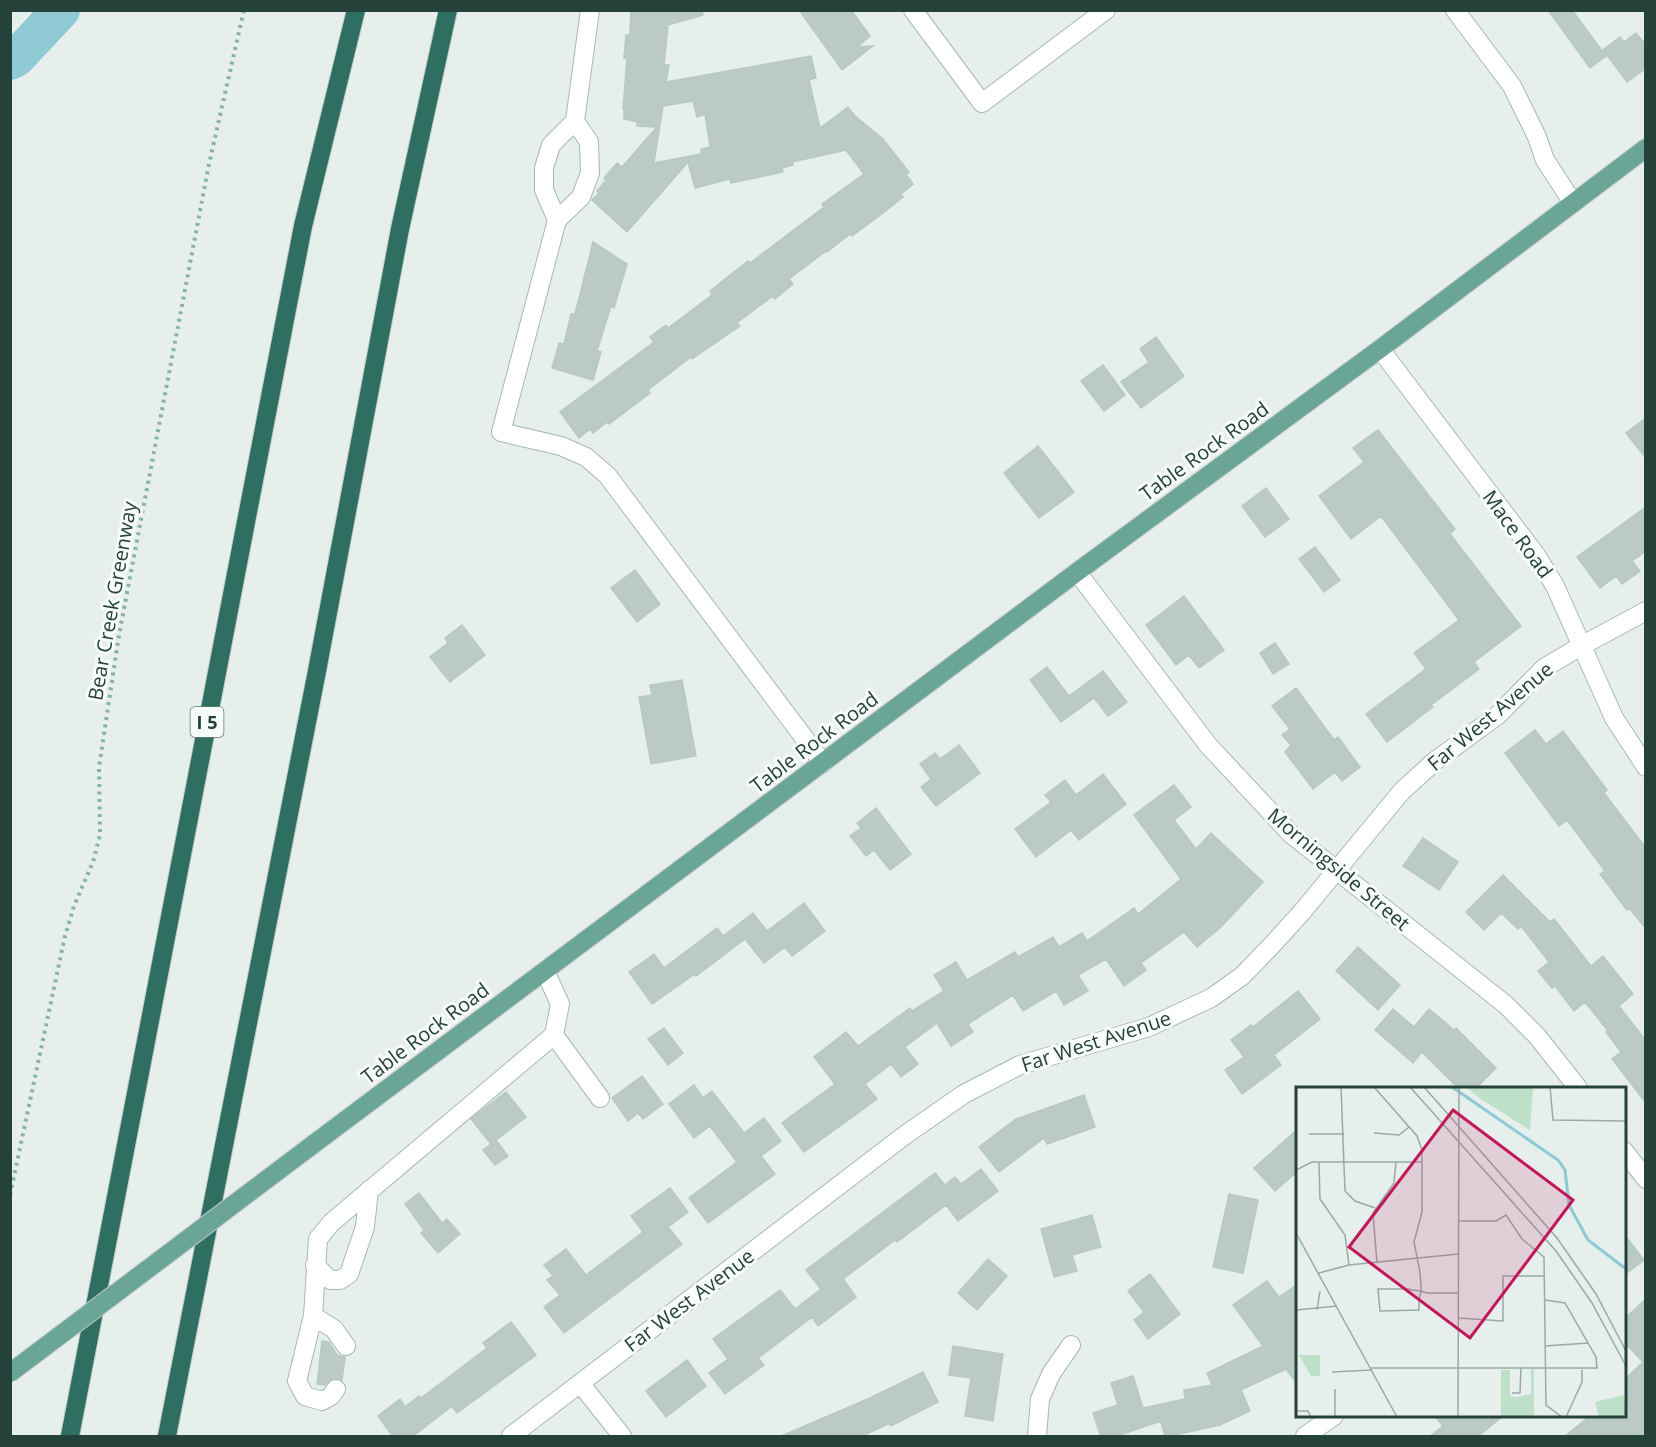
<svg xmlns="http://www.w3.org/2000/svg" width="1656" height="1447" viewBox="0 0 1656 1447" font-family="'Open Sans',sans-serif">
  <style>
    .lines { fill: none; stroke-linecap: round; stroke-linejoin: round }
    .river { stroke: #8ec9d4; stroke-width: 38 }
    .building { fill: #bbcac4; stroke: #b8c9c2; stroke-width: 1.5; fill-rule: evenodd }
    .minor-casing { stroke: #a8b8b2; stroke-width: 20 }
    .major-casing { stroke: #c2cac8; stroke-width: 20 }
    .highway-casing { stroke: #c2cac8; stroke-width: 20 }
    .path { stroke: #86b3a5; stroke-width: 4; stroke-dasharray: 3 4.5; stroke-linecap: butt }
    .minor { stroke: #fff; stroke-width: 18 }
    .major { stroke: #6aa596; stroke-width: 18 }
    .highway { stroke: #2f6f62; stroke-width: 18 }
    .major-bridge-casing { stroke: #c2cac8; stroke-width: 20; stroke-linecap: butt }
    .major-bridge { stroke: #6aa596; stroke-width: 18 }
    .labels { text-anchor: middle; dominant-baseline: central; stroke-width: 6; stroke-linejoin: round; paint-order: stroke }
    .shield { fill: #f7fbf9; stroke: #637a73; stroke-width: 1.5 }
    .shield-label { font-size: 18px; font-weight: bold; fill: #24423a }
    .street-label { font-size: 20px; fill: #24423a; stroke: #f7fbf9 }
    .inset-river { fill: none; stroke: #8ec9d4; stroke-width: 3 }
    .inset-road { fill: none; stroke: #98aaa4; stroke-width: 1.5 }
    .view { fill: #c2185b; fill-opacity: 0.15; stroke: #c2185b; stroke-width: 3 }
    .inset-edge { fill: none; stroke: #24423a; stroke-width: 3 }
  </style>
  <rect width="100%" height="100%" fill="#e6efeb"/>
  <g class="lines">
    <path class="river" d="M10,61L16,58L61,10"/>
  </g>
  <path class="building" d="M631,10H702L703,15L668,25L664,65H669L666,82L811,56L816,78L809,80L820,128L848,107L855,116L883,139L909,172L906,174L913,184L901,194L903,197L883,213L852,236L850,234L827,252L826,251L789,279L793,284L775,299L773,296L750,313L737,323L740,326L692,359L691,357L661,380L648,390L650,393L609,424L607,422L593,433L590,429L579,438L560,412L654,342L650,337L666,325L668,328L712,295L710,291L748,261L750,263L824,207L822,204L864,174L846,150L792,162L793,165L782,168L783,172L731,183L730,179L695,188L688,162L627,232L592,200L599,193L597,191L606,180L604,178L617,163L622,167L657,127L637,126V122L624,119V109H623L627,59L624,58L626,35H630ZM693,101L697,117L705,114L710,147L701,149V154L654,163L663,106Z
    M799,10H851L870,36L857,47L873,46L842,70Z
    M1548,10H1572L1606,56L1590,68Z
    M1636,33L1646,45V68L1627,82L1603,50L1620,37L1624,42Z
    M593,242L627,264L614,308L611,306L597,351L601,352L593,380L552,368L559,343L564,344L571,314H575Z
    M1156,337L1184,376L1141,408L1121,382L1149,362L1140,349Z
    M1103,365L1125,395L1104,411L1081,381Z
    M1646,418V458L1626,433Z
    M1378,430L1455,529L1450,534L1521,626L1474,662L1479,669L1431,705L1433,707L1387,742L1366,714L1426,669L1414,653L1459,620L1381,516L1351,539L1319,496L1364,462L1353,448Z
    M1038,446L1074,492L1039,518L1004,473Z
    M1266,488L1289,519L1265,537L1242,506Z
    M1646,507V551L1632,561L1640,571L1622,584L1616,576L1600,588L1577,557Z
    M1315,547L1340,580L1324,592L1299,559Z
    M635,570L660,604L637,622L611,588Z
    M1184,596L1224,650L1199,668L1189,655L1176,665L1146,625Z
    M462,625L485,655L450,682L430,657L448,643L445,638Z
    M1275,643L1289,664L1273,674L1260,653Z
    M1047,667L1069,696L1103,671L1127,702L1108,716L1094,698L1061,722L1030,680Z
    M682,680L696,756L651,764L639,697L652,695L650,685Z
    M1296,688L1334,740L1338,737L1360,767L1342,781L1335,772L1313,789L1285,752L1291,745L1282,735L1290,729L1272,706Z
    M1535,730L1546,744L1563,731L1607,790L1604,793L1646,848V929L1629,908L1627,910L1600,874L1605,871L1567,820L1559,826L1505,753Z
    M959,745L980,773L936,806L921,787L931,779L920,764L935,753L940,759Z
    M1103,774L1126,804L1079,840L1071,830L1036,857L1015,829L1051,802L1045,795L1065,780L1076,795Z
    M1174,785L1191,807L1174,820L1196,849L1211,833L1263,882L1221,927L1197,947L1184,932L1141,963L1146,970L1124,986L1106,959L1078,975L1088,991L1064,1005L1056,991L1023,1011L1013,995L968,1024L973,1032L951,1046L937,1023L905,1047L918,1064L901,1077L891,1064L865,1084L877,1099L804,1152L782,1123L835,1084L814,1057L846,1032L858,1046L910,1008L912,1011L944,991L934,975L956,962L967,980L1015,952L1018,957L1053,937L1059,947L1082,933L1087,941L1134,908L1138,914L1181,879L1134,815Z
    M876,808L911,854L890,870L874,850L866,856L850,836L861,828L857,823Z
    M1423,838L1458,862L1439,890L1403,866Z
    M1503,875L1550,922L1554,919L1591,966L1603,956L1633,994L1619,1006L1646,1041V1103L1612,1059L1621,1052L1606,1032L1608,1031L1585,1002L1574,1011L1555,986L1552,988L1538,971L1549,962L1521,926L1518,929L1501,913L1484,930L1466,912Z
    M804,903L825,931L792,956L785,947L764,963L745,939L696,976L695,974L652,1004L629,972L654,954L664,968L717,928L723,936L753,913L767,931Z
    M1358,947L1400,985L1378,1010L1336,971Z
    M1298,991L1320,1019L1274,1055L1281,1065L1242,1094L1225,1070L1244,1057L1231,1040L1251,1025L1253,1027Z
    M1393,1009L1414,1027L1429,1009L1454,1030L1456,1028L1496,1068L1475,1089H1459L1422,1052L1413,1063L1375,1030Z
    M664,1028L683,1053L668,1065L648,1039Z
    M642,1076L663,1104L643,1119L638,1113L628,1121L612,1098Z
    M694,1085L703,1098L712,1091L744,1133L764,1118L781,1141L761,1156L775,1174L708,1223L689,1198L737,1162L710,1126L694,1138L669,1104Z
    M506,1092L526,1117L496,1140L508,1156L495,1165L483,1150L491,1144L471,1119Z
    M1084,1095L1095,1127L1047,1144L1044,1138L999,1172L979,1147L1016,1119Z
    M1298,1129V1171L1275,1191L1254,1168Z
    M981,1169L998,1191L958,1221L946,1205L897,1242L895,1240L843,1279L856,1297L818,1326L812,1317L758,1358L764,1365L725,1394L709,1373L728,1359L713,1339L780,1290L795,1309L821,1289L806,1270L935,1173L945,1185L955,1177L961,1184Z
    M670,1188L688,1212L668,1227L682,1244L564,1333L544,1307L560,1295L547,1280L553,1276L544,1265L566,1249L586,1275L643,1232L631,1216Z
    M419,1193L442,1223L447,1219L460,1234L438,1253L421,1233L424,1230L405,1204Z
    M1229,1194L1258,1200L1243,1273L1213,1267Z
    M1092,1215L1101,1247L1072,1255L1077,1271L1054,1277L1041,1229Z
    M1624,1234L1644,1260L1624,1275Z
    M988,1259L1007,1276L977,1310L958,1293Z
    M1150,1274L1180,1314L1148,1339L1134,1320L1144,1312L1128,1291Z
    M1267,1281L1279,1297L1298,1284V1385L1286,1369L1241,1390L1250,1411L1220,1425L1165,1437L1161,1421L1114,1437H1101L1093,1413L1118,1405L1111,1383L1133,1376L1143,1408L1185,1399L1184,1390L1212,1385L1207,1373L1263,1346L1233,1305Z
    M1646,1299V1437H1564L1590,1416H1624V1380L1643,1362L1624,1342V1319Z
    M511,1322L536,1355L457,1413L452,1406L412,1437H393L378,1416L400,1399L405,1407L419,1396L421,1398L487,1348L483,1343Z
    M322,1341L329,1342L337,1355L345,1357L342,1380L332,1379L325,1385L317,1384Z
    M953,1346L1003,1354L993,1421L965,1416L971,1378L949,1375Z
    M687,1360L706,1386L666,1417L646,1391Z
    M923,1372L938,1402L891,1426L890,1423L860,1437H779L870,1398Z
    M1435,1416H1503L1477,1437H1429L1443,1426Z"/>
  <g class="lines">
    <defs>
      <path id="minor" d="M913,10L982,103L1106,10
        M1455,10L1512,86L1537,137L1545,160L1573,203
        M575,121L589,142L590,173L581,197L557,220L501,432L561,446L586,457L607,475L823,763
        M557,220L544,190V168L551,145L575,121L590,10
        M1380,349L1536,555L1555,586L1614,718L1646,767
        M1077,572L1208,745L1291,834L1506,1005L1537,1036L1578,1088
        M554,1035L600,1098
        M1624,1151L1646,1179
        M315,1265L330,1280H340L349,1274L365,1227L369,1190
        M313,1316L334,1329L346,1346
        M580,1383L622,1436
        M336,1389L331,1396L322,1401L305,1396L297,1381L313,1316L318,1239L331,1223L554,1035L560,1004L545,971
        M511,1436L905,1135L964,1094L1020,1065L1149,1027L1211,998L1242,976L1272,945L1302,912L1402,791L1435,761L1498,715L1544,668L1581,646L1646,611
        M1037,1436L1040,1399L1051,1374L1071,1345
        M1305,1436L1334,1416"/>
      <path id="major" d="M315,1143L1077,572L1380,349L1646,148"/>
      <path id="highway" d="M70,1436L303,226L356,10
        M167,1436L317,671L400,229L448,10"/>
    </defs>
    <use href="#minor" class="minor-casing"/>
    <use href="#major" class="major-casing"/>
    <use href="#highway" class="highway-casing"/>
    <path class="path" d="M10,1195L65,936L74,906L93,862L100,835L99,767L119,635L209,164L244,10"/>
    <use href="#minor" class="minor"/>
    <use href="#major" class="major"/>
    <use href="#highway" class="highway"/>
    <defs>
      <path id="major-bridge" d="M10,1373L315,1143"/>
    </defs>
    <use href="#major-bridge" class="major-bridge-casing"/>
    <use href="#major-bridge" class="major-bridge"/>
  </g>
  <g class="labels">
    <rect class="shield" x="190.5" y="707" width="33" height="30" rx="4.5"/>
    <g class="shield-label">
      <text x="207" y="722">I 5</text>
    </g>
    <g class="street-label">
      <text transform="translate(1204 451) rotate(-36)">Table Rock Road</text>
      <text transform="translate(1518 534) rotate(54)">Mace Road</text>
      <text transform="translate(112 601) rotate(-80)">Bear Creek Greenway</text>
      <text transform="translate(1490 716) rotate(-40)">Far West Avenue</text>
      <text transform="translate(814 742) rotate(-37)">Table Rock Road</text>
      <text transform="translate(1339 869) rotate(40)">Morningside Street</text>
      <text transform="translate(425 1033) rotate(-37)">Table Rock Road</text>
      <text transform="translate(1096 1041) rotate(-18)">Far West Avenue</text>
      <text transform="translate(689 1300) rotate(-37)">Far West Avenue</text>
    </g>
  </g>
  <g transform="translate(1296 1087)">
    <rect width="330" height="330" fill="#e6efeb"/>
    <path d="M170,0H237L234,43L186,13ZM3,268H24V289H15ZM238,282V330H205V283H214V309L221,310L235,307V283ZM328,308L330,330H303L299,315Z" fill="#bfe0c8"/>
    <path class="inset-river" d="M156,0L262,73L269,83L273,118L292,153L330,182"/>
    <path class="inset-road" d="M45,0L49,104L59,114L79,121M78,0L121,49L126,63V125L118,155L124,185L125,200V204L123,214V223L84,224L82,202H113L116,203L125,204L131,206H162M114,0L260,164L296,216L330,279M128,0L261,151L300,207L330,264M254,0L257,33L330,34M78,46L103,48L113,40M13,47H48M23,76L24,112L49,148L53,178M0,83L16,75H126M162,134H200L210,128L226,152L248,170L250,318L266,330M0,146L101,330M81,176L77,126L98,96L100,75M23,186L53,178L162,167M0,223L41,219M21,223L24,204M162,231L207,234V189H249M249,259L292,256M75,281H301L300,270L269,216L249,213M36,285L76,283M216,306H224L225,280M0,324H12L15,330M39,330V302M162,330L163,0M270,330L286,295V283"/>
    <path class="view" d="M157,23L277,113L174,251L53,160Z"/>
    <rect width="330" height="330" class="inset-edge"/>
  </g>
  <rect width="1656" height="1447" fill="none" stroke="#24423a" stroke-width="24"/>
</svg>
